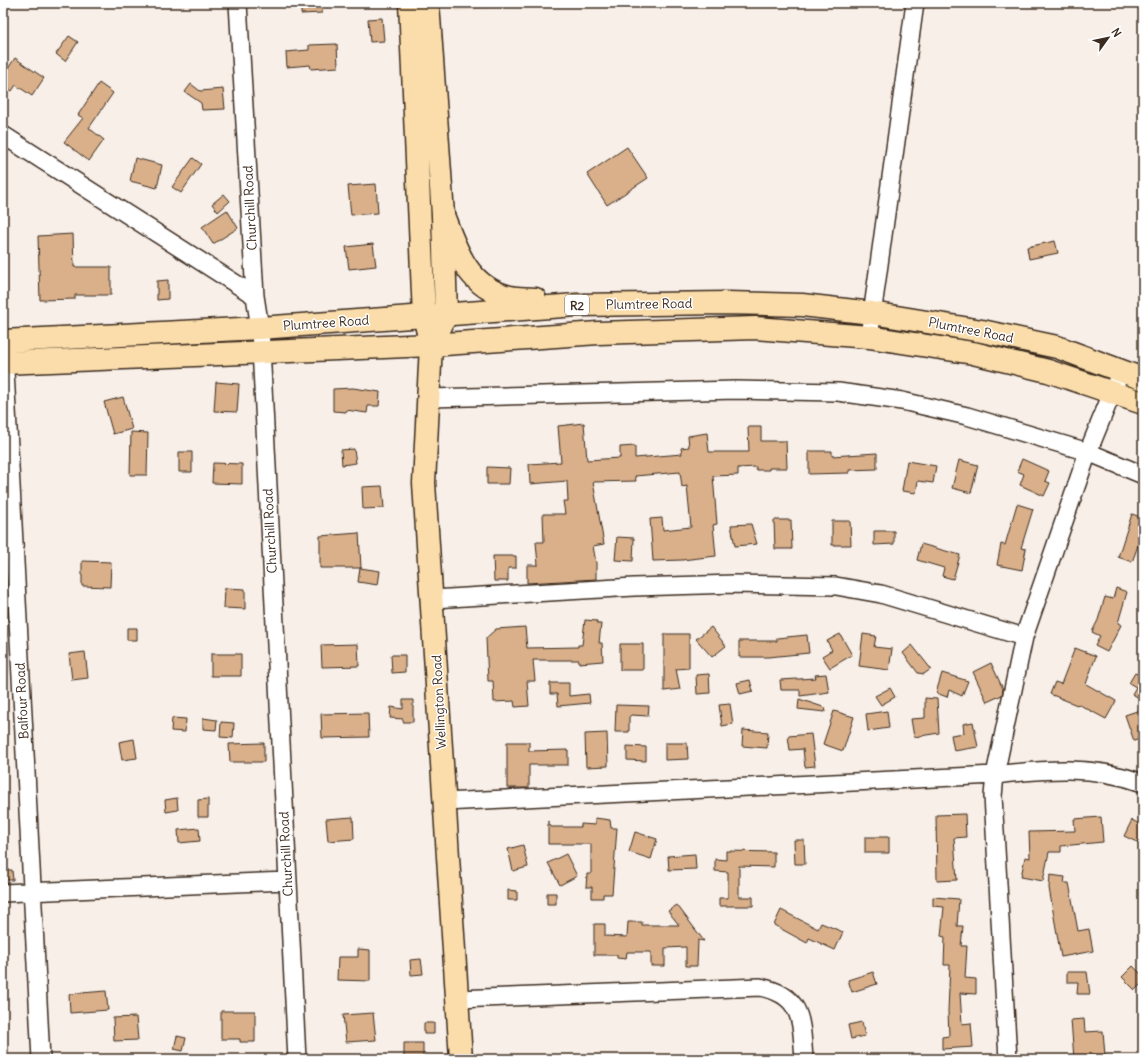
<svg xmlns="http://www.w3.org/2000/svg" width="1146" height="1062" viewBox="0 0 1146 1062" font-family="Delius,sans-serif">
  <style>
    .built { fill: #eedccc }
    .building { fill: #d9b08a; stroke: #3b2a1e }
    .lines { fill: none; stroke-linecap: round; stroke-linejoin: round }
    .minor-casing { stroke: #3b2a1e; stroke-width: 20 }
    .major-casing { stroke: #3b2a1e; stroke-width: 25 }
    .highway-casing { stroke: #3b2a1e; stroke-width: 25 }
    .minor { stroke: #fff; stroke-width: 17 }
    .major { stroke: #faddab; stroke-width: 22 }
    .highway { stroke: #faddab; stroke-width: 22 }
    .labels { text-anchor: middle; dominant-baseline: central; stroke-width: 3; stroke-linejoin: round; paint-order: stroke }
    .shield { fill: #fff; stroke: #766a62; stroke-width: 1 }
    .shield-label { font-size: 12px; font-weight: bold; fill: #3b2a1e }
    .street-label { font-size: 13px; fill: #3b2a1e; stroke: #fff }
  </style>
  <rect width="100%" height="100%" fill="#f7efe8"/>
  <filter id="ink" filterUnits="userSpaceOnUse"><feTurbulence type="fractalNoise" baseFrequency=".025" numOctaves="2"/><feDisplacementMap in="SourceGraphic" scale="8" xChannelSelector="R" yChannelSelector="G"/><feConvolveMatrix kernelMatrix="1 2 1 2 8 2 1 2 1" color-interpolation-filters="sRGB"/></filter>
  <g filter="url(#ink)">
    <path class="built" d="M456,3H562L455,11Z"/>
    <path class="building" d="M301,3H322V13L301,14Z
      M382,18L384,41L370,42L368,19Z
      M69,36L78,42L65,61L56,54Z
      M337,44L338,67L311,69L310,65L287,67L286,52L309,50V45Z
      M15,58L44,78L32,96L16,85L12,91L3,85V76Z
      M99,83L113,93L89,128L104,140L89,161L64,142L83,118L78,115Z
      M191,84L200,91L223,89L225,109L202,110L201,103L185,92Z
      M627,147L648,178L607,205L587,174Z
      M135,158L162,165L157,188L130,181Z
      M193,158L201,164L181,193L172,187Z
      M376,184L378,213L351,215L348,186Z
      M224,194L230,201L218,212L212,204Z
      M227,210L238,228L213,244L202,227Z
      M73,234L74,267H111V295H75V299L40,300L38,236Z
      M1055,241L1058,253L1029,259L1027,247Z
      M373,244L376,266L349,269L346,247Z
      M168,280V299L157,300V281Z
      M216,382L239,384L237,412L214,411Z
      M353,388L380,392L379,406H368L367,413L346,410V412L333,411V389Z
      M123,397L132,429L113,434L104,402Z
      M584,423L587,460L620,458V447L635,446V458L682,454L681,448L689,447L688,436L707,433L709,452H749L748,427H761V441H786L787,468H769V470H756V467L738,468V475L713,476L717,524L713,525L716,556L682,560L653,561L650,519L662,518L663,530L691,527L687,486L682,487L680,472L635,476L636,481L593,482L604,544L593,546L596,563V579L527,583V565H538L536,542H544L543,514H565L563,501H568L567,481L530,484L529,464L561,462L558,426Z
      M131,432L148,433L147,475H130Z
      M354,449L356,463L342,465L341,450Z
      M809,451H832V456L877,453V469L849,470V473L809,474Z
      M179,452H192V472H179Z
      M1022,459L1049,471L1045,481L1050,483L1044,496L1020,485L1024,474L1017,471Z
      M959,460L978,465L971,493L952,488Z
      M907,461L936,466L933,483L918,481L916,493L902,491Z
      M213,463L242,464V484L212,483Z
      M487,467L510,468L509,484H487Z
      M382,486L384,508L363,509L362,487Z
      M1017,504L1033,509L1021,548L1026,549L1022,570L997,565L1001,544L1005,545Z
      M1132,514L1143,518V532L1132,562L1118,557Z
      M774,520H791L792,549H775Z
      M832,521H850L851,545H832Z
      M751,524L757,544L735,546L731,525Z
      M874,531H894V544L874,545Z
      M359,533L361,568H320V536Z
      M617,537L634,538L633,561L615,560Z
      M921,544L960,555L953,579L942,576L944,568L917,560Z
      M493,556H516V568H508V581H494Z
      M82,561L111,562L110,587L82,586Z
      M360,568L380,571L378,585L358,582Z
      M225,588L245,589V609L224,608Z
      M1116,588L1127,592L1118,623L1121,625L1107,652L1095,646L1100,636L1092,632L1098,620L1105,597L1113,599Z
      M585,620L597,621V624H601L599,643H602L603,661L579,663V660H533L535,681H527L529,706L515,707L514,701L494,702L493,681H488L486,638L496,629L525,627L527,648L578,647V645H582Z
      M711,627L726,646L712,657L696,639Z
      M127,628H137V640H127Z
      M664,634H689V668L676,669L680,689L664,691Z
      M840,634L852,655L830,668L822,656L832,650L827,641Z
      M863,634L876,636L874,647L892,649L889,670L859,666Z
      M807,635L809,653L768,657H739V641H777V638Z
      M358,644L359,666L322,667L321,645Z
      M620,644H643V670H620Z
      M912,645L931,669L924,674L918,673L903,653Z
      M1075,648L1096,656L1086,684L1116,701L1106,719L1078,704L1077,705L1050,694L1055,682L1061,684Z
      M85,652L88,678L72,680L69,654Z
      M211,654H241V676H211Z
      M391,655H405V672L392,673Z
      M991,663L1003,689L1002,695L987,702L973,672Z
      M942,673L968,681L962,696L949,690L947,697L936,693Z
      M1135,673L1142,676L1143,673V700L1132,694L1136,687L1129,683Z
      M709,674L710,693L697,694L696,675Z
      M826,674L829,692L800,696V690H781L780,680L816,678L815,675Z
      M750,680L753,691L740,694L737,683Z
      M550,683H569V696L589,694L590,703L558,706L557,694H550Z
      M890,688L895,697L881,705L875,696Z
      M925,698L937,699L939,733L914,737L911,719L925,718Z
      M799,699L826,708L825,712L798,709Z
      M403,700H413V722H403V719L390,718L391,707L403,709Z
      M730,704L733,724L722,726L719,705Z
      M616,705L649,706L648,716L631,715L629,717V732H615Z
      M1143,709V738L1134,741L1125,715Z
      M834,711L854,717L843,751L823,744Z
      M887,711L889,728L868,731L866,714Z
      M368,713L369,737L322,738L321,714Z
      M172,718L186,719L185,732L171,731Z
      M203,718L217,720L216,730L203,729Z
      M221,722L234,723L233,738L220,737Z
      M973,722L978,747L954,751L951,735L964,733L963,724Z
      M743,730L768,732L767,748L742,746Z
      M607,733L608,766L586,767L585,734Z
      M811,734L815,766L805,767L803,749L790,750L788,736Z
      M134,739L137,758L122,760L119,742Z
      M507,742H529V751L568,750V765H529V788H507Z
      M264,743V762H230L229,744Z
      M665,743H687L688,759L665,760Z
      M627,746L646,747V761L627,760Z
      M177,798L178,810L166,812L165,800Z
      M208,799V817H198V800Z
      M965,814L966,837L954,838L957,880L937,881L936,815Z
      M353,817L354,839L328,841L326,819Z
      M1101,817L1103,842L1061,846V852H1049L1043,881L1021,877L1025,857L1030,858L1029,832L1075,831L1074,819Z
      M595,818L610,820L611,828H617L612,894H603V898H592V887H586L587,874H591V844H548V821L551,827H581V824L595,825Z
      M1132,820L1143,826V845L1124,836Z
      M199,828L200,841L179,843L178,830Z
      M635,832L657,839L651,859L629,852Z
      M865,837H889V853H865Z
      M794,840H804L805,864H795Z
      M523,845L528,867L513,871L508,849Z
      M726,851L774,852V867L739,866V897H753V906H719V898H728V872L715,871V859L726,860Z
      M566,854L577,876L560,885L548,863Z
      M695,854L696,869L669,870L668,856Z
      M3,870H12L13,880H3Z
      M1050,875L1065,877L1064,883H1069L1078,931L1089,929L1093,951L1061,957L1049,888Z
      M508,890L517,891V900H508Z
      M547,893H556V904H547Z
      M933,897L959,899L957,926H963L961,946H967L965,978L976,979V994L960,993L962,1024L971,1023L973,1047L942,1049V1037L949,1036L948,1011L950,965H944L945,937L941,936L944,907L933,906Z
      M677,905L704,941L698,940L697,966H686V947L665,948V966H651V952H627L626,959L617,958V955H594V924H605V936L627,937L628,922H642V925H679L668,911Z
      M781,910L818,929L821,923L843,932L835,950L809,938L807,943L774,925Z
      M358,949L370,950V981L337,980L338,957H358Z
      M421,959L423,974L411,975L410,960Z
      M1133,966L1143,976V982L1135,990L1122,977Z
      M873,972L877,984L852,992L848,980Z
      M1067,972H1087L1090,994H1077L1078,982H1067Z
      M106,991L108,1010L70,1013L69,994Z
      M221,1011H255V1042H240V1039H221Z
      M373,1013L376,1040L346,1042L343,1015Z
      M136,1017L138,1040L114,1041L113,1018Z
      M1084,1019L1085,1032L1103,1031L1105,1056L1091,1055V1059H1074L1071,1020Z
      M862,1022L865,1036L851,1039L848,1025Z
      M424,1023H434V1034H424Z
      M177,1036L186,1038L183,1051L174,1049Z
      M404,1043H423V1059H404Z"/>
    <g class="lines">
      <defs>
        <path id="minor" d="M238,3L255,296L260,328L297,1059
          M3,135L255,296
          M869,337L915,3
          M4,352L41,1059
          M430,398L736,390L838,392L902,401L967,416L1088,452L1143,475
          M433,599L634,587L735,584L836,586L881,594L1024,637
          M444,802L995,775C1045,769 1094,765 1143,783
          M3,893L287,881
          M457,999L760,987C804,995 801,1023 804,1059
          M1008,1059L993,796L995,775L1024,637L1088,452L1121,371"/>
        <path id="major" d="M410,3L424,316L431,345L424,483L461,1059
          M428,3L443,215L446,315L438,332"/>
        <path id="highway" d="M443,215C456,250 468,288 510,297C518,299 527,298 535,299
          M3,341L260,328L577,305L727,303L802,305L872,313L982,331L1057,347L1143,379
          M3,363L431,345L598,333L755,328L869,337L973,353L1048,371L1143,403"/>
      </defs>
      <use href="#minor" class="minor-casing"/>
      <use href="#major" class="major-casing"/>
      <use href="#highway" class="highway-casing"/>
      <use href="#minor" class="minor"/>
      <use href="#major" class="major"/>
      <use href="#highway" class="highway"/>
    </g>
  </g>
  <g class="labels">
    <rect class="shield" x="565" y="295" width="24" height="20" rx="3"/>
    <g class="shield-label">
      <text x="577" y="305">R2</text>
    </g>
    <g class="street-label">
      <text transform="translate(250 208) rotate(-93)">Churchill Road</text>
      <text transform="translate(649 304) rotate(-1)">Plumtree Road</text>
      <text transform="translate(326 323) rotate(-4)">Plumtree Road</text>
      <text transform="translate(971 330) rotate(11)">Plumtree Road</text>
      <text transform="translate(270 531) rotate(-93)">Churchill Road</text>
      <text transform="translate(22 701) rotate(-93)">Balfour Road</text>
      <text transform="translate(439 702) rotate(-93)">Wellington Road</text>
      <text transform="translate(286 854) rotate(-93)">Churchill Road</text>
    </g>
  </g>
  <rect width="1146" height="1062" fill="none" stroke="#fff" stroke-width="16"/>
  <rect x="8" y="8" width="1130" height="1046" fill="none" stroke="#3b2a1e" stroke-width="1.5" filter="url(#ink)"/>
  <g transform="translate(1108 38) rotate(57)" stroke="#ffffff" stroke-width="3" paint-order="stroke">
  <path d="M0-3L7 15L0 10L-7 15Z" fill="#3b2a1e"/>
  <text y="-6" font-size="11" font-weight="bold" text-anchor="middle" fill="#3b2a1e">N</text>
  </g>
</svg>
